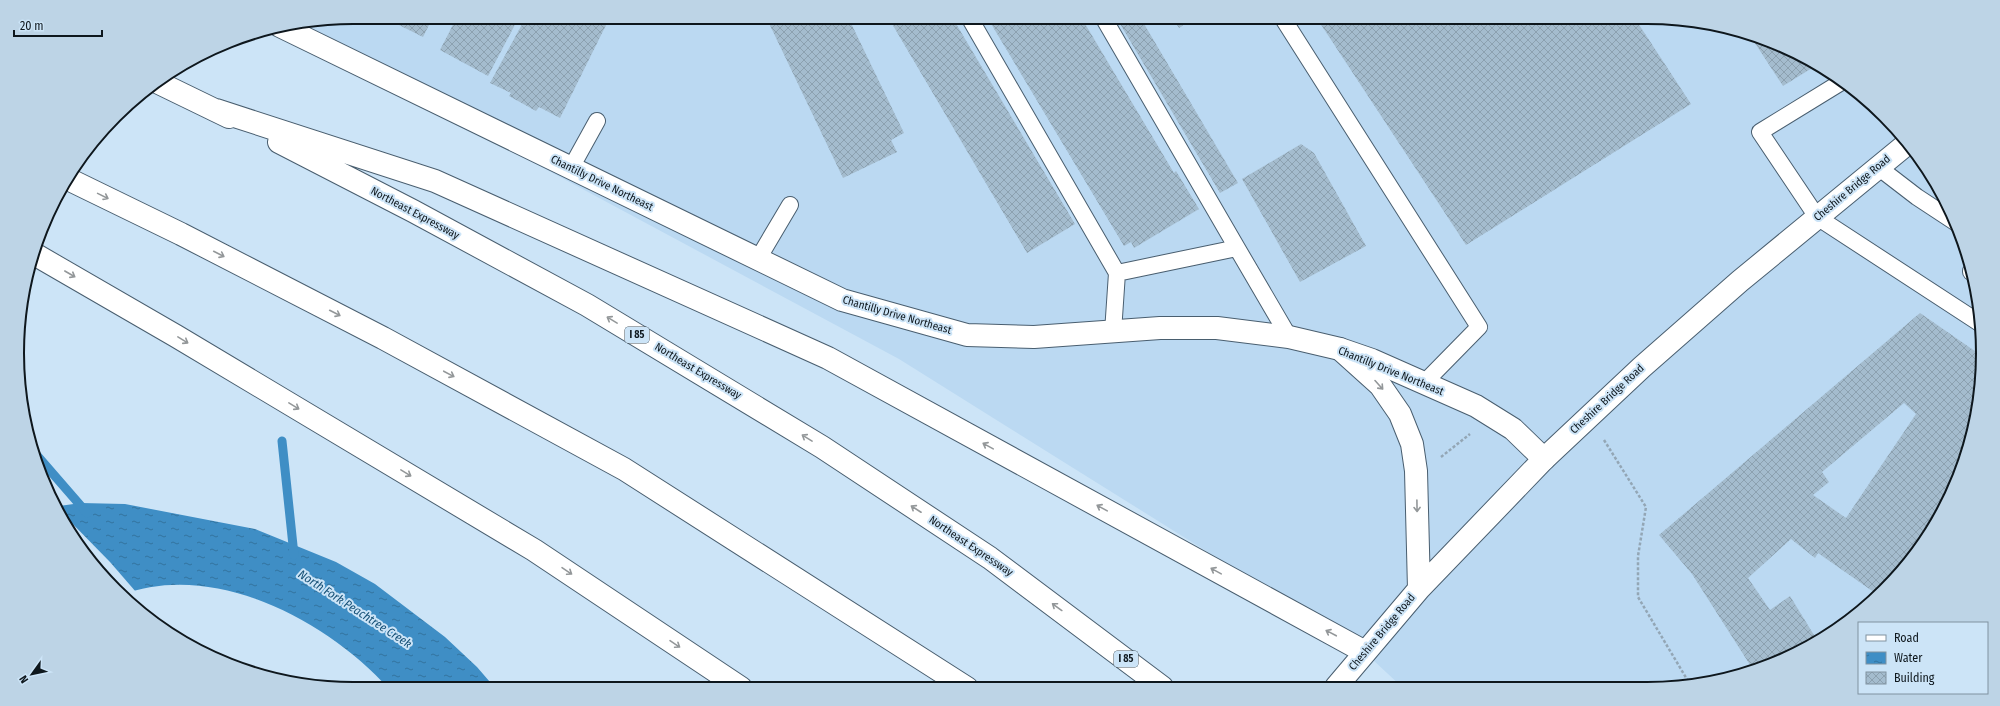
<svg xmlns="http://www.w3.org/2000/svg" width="2000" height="706" viewBox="0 0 2000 706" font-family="'Fira Sans Condensed',sans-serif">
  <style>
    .built { fill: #bbd9f2 }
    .water { fill: url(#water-ripples) }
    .pier { fill: #cce4f7 }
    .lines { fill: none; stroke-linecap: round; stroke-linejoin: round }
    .stream { stroke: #3f8ec5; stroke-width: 9 }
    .building { fill: url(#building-cross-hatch); fill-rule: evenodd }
    .service-casing { stroke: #495e6f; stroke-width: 18 }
    .minor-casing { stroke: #495e6f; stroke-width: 24 }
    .secondary-casing { stroke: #495e6f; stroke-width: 24 }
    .motorway-casing { stroke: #495e6f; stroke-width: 24 }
    .path { stroke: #93a6b5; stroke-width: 2.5; stroke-dasharray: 3 2; stroke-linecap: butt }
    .service { stroke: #fff; stroke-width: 16 }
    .minor { stroke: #fff; stroke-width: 22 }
    .secondary { stroke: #fff; stroke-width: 22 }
    .motorway { stroke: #fff; stroke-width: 22 }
    .oneway { stroke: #939799 }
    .labels { text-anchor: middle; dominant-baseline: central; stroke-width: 4; stroke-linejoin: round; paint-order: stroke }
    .shield { fill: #cce4f7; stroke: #47545e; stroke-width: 1 }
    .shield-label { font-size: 10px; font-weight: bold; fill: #0e171d }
    .street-label { font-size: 11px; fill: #0e171d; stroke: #cce4f7 }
    .water-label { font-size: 12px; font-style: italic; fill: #144f75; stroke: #cce4f7 }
    .rim { fill: none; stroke: #0e171d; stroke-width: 2 }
  </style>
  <defs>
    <pattern id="water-ripples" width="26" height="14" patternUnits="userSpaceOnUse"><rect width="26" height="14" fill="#3f8ec5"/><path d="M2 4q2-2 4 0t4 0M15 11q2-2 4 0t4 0" fill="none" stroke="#33739f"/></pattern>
    <pattern id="building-cross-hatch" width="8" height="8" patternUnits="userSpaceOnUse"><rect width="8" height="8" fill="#a4bcce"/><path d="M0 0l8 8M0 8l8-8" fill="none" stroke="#8ca1b0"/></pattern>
  </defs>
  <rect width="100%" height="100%" fill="#cce4f7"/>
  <path class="built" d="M353,17H1647L1734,28L1795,52L1851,86L1899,131L1938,185L1965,245L1980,309L1982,375L1972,440L1938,521L1869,605L1795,654L1691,686L1402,687L1358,646L899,359L279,26L288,23Z"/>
  <path class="water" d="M81,503L125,504L255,529L336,562L375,584L445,637L477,667L496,689H389C327,620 214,560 121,595L74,540L59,506Z"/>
  <path class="pier" d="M61,512L110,562L136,592L123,597L116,591L74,540Z"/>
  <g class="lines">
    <path class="stream" d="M282,441L294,555
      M34,452L87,513"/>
  </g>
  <path class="building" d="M383,17H433L423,37Z
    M457,17H519L488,76L440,50Z
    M526,17H610L560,118L539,107L536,111L509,96L511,93L490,83Z
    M766,17H848L904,133L891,140L897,152L843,178Z
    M888,17H952L1075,224L1027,253Z
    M987,17H1081L1174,173L1176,171L1199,209L1134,248L1131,242L1124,246Z
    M1116,17H1140L1238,183L1220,193Z
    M1172,17H1195L1179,28Z
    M1204,17H1217L1208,23Z
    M1316,17H1634L1691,104L1466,245Z
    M1749,34L1795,52L1817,65L1783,86Z
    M1301,144L1314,153L1366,246L1300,282L1242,179Z
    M1920,313L1982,356V375L1972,440L1938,521L1878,595L1818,553L1815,558L1791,539L1748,578L1770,610L1790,596L1817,640L1795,654L1752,668L1692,574L1659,535ZM1904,403L1916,414L1846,518L1813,495L1829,482L1822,472Z"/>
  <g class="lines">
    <defs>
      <path id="service" d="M969,17L1117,273L1113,332
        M1103,17L1237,248L1117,273
        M1282,17L1479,327L1424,383
        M1843,81L1760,132L1817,217L1981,324
        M1878,167L1917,197L1955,222
        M571,168L597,121
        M1237,248L1289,337
        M758,259L790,205
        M1971,271V272"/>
      <path id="minor" d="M280,26L842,300L967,335L1034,337L1160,328H1217L1289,337L1340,349L1372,360L1476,406L1513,429L1544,459"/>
      <path id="secondary" d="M1340,349L1380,385L1400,414L1412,444L1416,471L1419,589
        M1336,687L1419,589L1544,459L1642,367L1740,281L1908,143"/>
      <path id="motorway" d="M159,83L229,117
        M216,110L435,181L828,358L1365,652
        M279,142L413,211L587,305L822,447L990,558L1162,687
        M68,179L181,234L383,338L624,469L967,688
        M36,255L176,336L534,550L741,688"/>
    </defs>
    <use href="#service" class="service-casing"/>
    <use href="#minor" class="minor-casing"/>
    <use href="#secondary" class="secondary-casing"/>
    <use href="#motorway" class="motorway-casing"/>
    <path class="path" d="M1604,440L1646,507L1638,556V597L1691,686
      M1441,457L1470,434"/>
    <use href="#service" class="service"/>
    <use href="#minor" class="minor"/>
    <use href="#secondary" class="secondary"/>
    <use href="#motorway" class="motorway"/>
  </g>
  <defs><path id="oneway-shaft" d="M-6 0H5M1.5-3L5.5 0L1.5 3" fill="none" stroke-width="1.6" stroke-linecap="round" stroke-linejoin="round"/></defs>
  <g class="oneway">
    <use href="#oneway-shaft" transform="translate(103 196) rotate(26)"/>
    <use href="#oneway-shaft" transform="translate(219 254) rotate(27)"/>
    <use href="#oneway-shaft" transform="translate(70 274) rotate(30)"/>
    <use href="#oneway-shaft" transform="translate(335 313) rotate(27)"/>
    <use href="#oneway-shaft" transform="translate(612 320) rotate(-149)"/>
    <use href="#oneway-shaft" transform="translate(183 340) rotate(31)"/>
    <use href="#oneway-shaft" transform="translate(449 374) rotate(28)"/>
    <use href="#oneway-shaft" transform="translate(1379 385) rotate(48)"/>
    <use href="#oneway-shaft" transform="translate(294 406) rotate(31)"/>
    <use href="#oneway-shaft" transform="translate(807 438) rotate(-148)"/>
    <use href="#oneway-shaft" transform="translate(988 446) rotate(-151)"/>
    <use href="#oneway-shaft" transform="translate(406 473) rotate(31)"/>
    <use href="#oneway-shaft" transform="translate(1417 506) rotate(89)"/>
    <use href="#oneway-shaft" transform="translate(1102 508) rotate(-151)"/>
    <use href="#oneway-shaft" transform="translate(916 509) rotate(-147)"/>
    <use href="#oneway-shaft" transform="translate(567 571) rotate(34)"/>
    <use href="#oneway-shaft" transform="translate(1216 571) rotate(-151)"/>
    <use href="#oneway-shaft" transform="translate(1057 607) rotate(-144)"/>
    <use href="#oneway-shaft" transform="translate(1331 633) rotate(-152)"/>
    <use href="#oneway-shaft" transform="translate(675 644) rotate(34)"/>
  </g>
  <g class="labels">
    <g class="shield">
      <rect x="625" y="327" width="24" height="16" rx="3"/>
      <rect x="1114" y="651" width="24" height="16" rx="3"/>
    </g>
    <g class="shield-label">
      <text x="637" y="335">I 85</text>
      <text x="1126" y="659">I 85</text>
    </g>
    <g class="street-label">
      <text transform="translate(602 183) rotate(26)">Chantilly Drive Northeast</text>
      <text transform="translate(1852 188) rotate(-40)">Cheshire Bridge Road</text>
      <text transform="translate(415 213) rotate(28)">Northeast Expressway</text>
      <text transform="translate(897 315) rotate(16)">Chantilly Drive Northeast</text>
      <text transform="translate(698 371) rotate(31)">Northeast Expressway</text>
      <text transform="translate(1391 371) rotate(22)">Chantilly Drive Northeast</text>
      <text transform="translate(1607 399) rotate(-43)">Cheshire Bridge Road</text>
      <text transform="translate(971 546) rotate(34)">Northeast Expressway</text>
      <text transform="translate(1382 632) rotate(-50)">Cheshire Bridge Road</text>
    </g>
    <g class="water-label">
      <text transform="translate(355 609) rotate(33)">North Fork Peachtree Creek</text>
    </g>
  </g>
  <path d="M0 0H2000V706H0ZM353 24H1647A329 329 0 0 1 1976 353V353A329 329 0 0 1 1647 682H353A329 329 0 0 1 24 353V353A329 329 0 0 1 353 24Z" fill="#bdd4e6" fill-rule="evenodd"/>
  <path class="rim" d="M353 24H1647A329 329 0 0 1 1976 353V353A329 329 0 0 1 1647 682H353A329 329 0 0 1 24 353V353A329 329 0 0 1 353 24Z"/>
  <rect x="1858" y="622" width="130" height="72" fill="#cce4f7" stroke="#8092a0"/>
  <rect x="1866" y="635" width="20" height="6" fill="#ffffff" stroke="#8092a0"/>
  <text x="1894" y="642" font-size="12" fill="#0e171d">Road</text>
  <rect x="1866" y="652" width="20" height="12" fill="url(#water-ripples)" stroke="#8092a0"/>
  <text x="1894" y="662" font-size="12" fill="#0e171d">Water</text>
  <rect x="1866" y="672" width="20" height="12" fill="url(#building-cross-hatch)" stroke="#8092a0"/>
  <text x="1894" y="682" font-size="12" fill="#0e171d">Building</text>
  <g transform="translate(32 674) rotate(237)" stroke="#cce4f7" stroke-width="3" paint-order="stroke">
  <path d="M0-3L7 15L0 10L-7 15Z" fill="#0e171d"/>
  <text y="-6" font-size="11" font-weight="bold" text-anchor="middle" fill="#0e171d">N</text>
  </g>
  <path d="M14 30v6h88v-6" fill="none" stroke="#0e171d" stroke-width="2"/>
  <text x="20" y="30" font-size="12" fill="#0e171d" stroke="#cce4f7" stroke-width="3" paint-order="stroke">20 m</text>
</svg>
